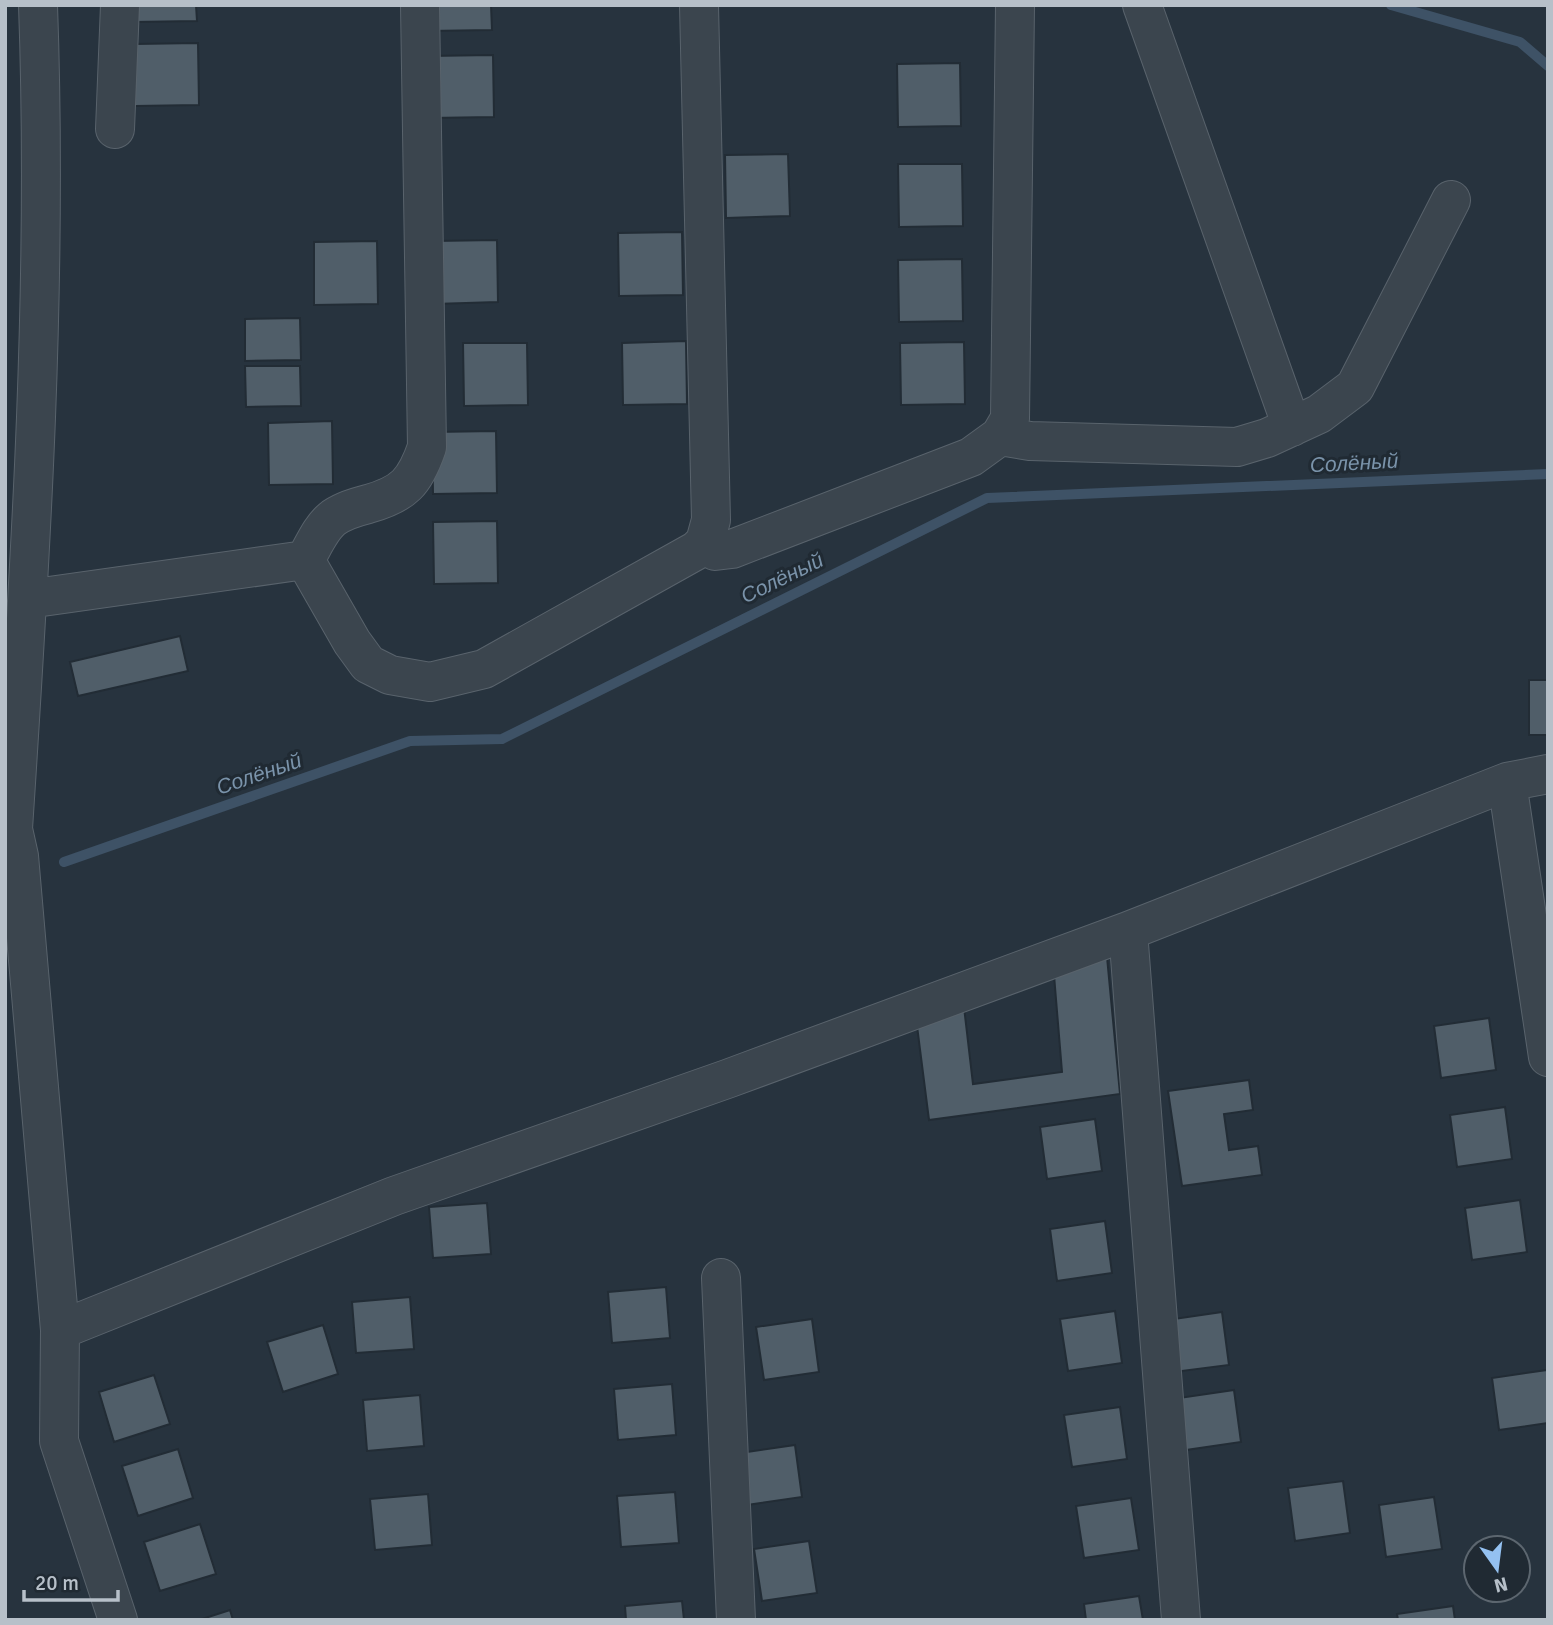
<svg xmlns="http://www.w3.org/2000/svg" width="1553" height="1625" viewBox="0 0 1553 1625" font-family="Signika,sans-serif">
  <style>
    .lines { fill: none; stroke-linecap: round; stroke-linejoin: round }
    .stream { stroke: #3e5266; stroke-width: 10 }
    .building { fill: #505e69; stroke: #222c35; stroke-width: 2 }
    .minor-casing { stroke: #59636c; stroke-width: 40 }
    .minor { stroke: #3b454e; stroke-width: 38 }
    .labels { text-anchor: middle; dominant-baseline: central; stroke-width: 6; stroke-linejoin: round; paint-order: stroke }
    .water-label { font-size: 21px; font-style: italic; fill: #7a93aa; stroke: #202a33 }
  </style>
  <rect width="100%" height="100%" fill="#27333e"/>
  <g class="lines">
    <path class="stream" d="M1391,5L1520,42L1548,66
      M64,862L410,741L502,739L987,498L1548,474"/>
  </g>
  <path class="building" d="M133,5H196L197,21L133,22Z
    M428,5H491L492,30L428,31Z
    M198,43L199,105L135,106L134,44Z
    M493,55L494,117L430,118L428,56Z
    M960,63L961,126L898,127L897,64Z
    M788,154L790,216L726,218L725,155Z
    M898,164H962L963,226L899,227Z
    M682,232L683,295L619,296L618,233Z
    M497,240L498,302L434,304L433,241Z
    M377,241L378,304L314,305V242Z
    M962,259L963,321L899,322L898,260Z
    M300,318L301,360L245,361V319Z
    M686,341L687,404L623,405L622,343Z
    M964,342L965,404L901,405L900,343Z
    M463,343H527L528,405L464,406Z
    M245,366H300L301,406L246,407Z
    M332,421L333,484L269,485L268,423Z
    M496,431L497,493L433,494L432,432Z
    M497,521L498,583L434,584L433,522Z
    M180,636L188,671L78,696L70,662Z
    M1529,680H1548V735H1529Z
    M1107,957L1120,1094L929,1120L917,1026L964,1007L973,1084L1062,1072L1054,975Z
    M1489,1018L1496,1070L1441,1078L1434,1026Z
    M1249,1080L1253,1110L1224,1114L1229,1150L1258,1146L1262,1175L1182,1186L1168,1091Z
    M1505,1107L1512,1159L1457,1167L1450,1115Z
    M1095,1119L1102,1171L1047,1179L1040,1127Z
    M1520,1200L1527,1252L1472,1260L1465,1208Z
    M487,1203L491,1254L433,1258L429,1207Z
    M1105,1221L1112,1273L1057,1281L1050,1229Z
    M666,1287L670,1338L612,1343L608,1292Z
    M410,1297L414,1349L356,1353L352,1302Z
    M1115,1311L1122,1363L1068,1371L1060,1319Z
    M1222,1312L1229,1365L1174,1372L1167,1320Z
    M812,1319L819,1372L764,1380L756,1327Z
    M323,1325L338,1374L283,1392L267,1342Z
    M1547,1370L1548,1423L1499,1430L1492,1378Z
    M154,1375L170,1424L114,1442L99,1392Z
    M672,1384L676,1435L618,1440L614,1389Z
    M1234,1390L1241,1442L1186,1450L1179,1398Z
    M420,1395L424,1446L367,1451L363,1400Z
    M1120,1407L1127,1459L1072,1467L1064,1415Z
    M795,1445L802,1497L747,1505L740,1453Z
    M178,1449L193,1498L138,1516L122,1466Z
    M1343,1481L1350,1533L1295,1541L1288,1488Z
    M675,1492L679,1543L621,1547L617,1496Z
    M428,1494L432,1545L375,1550L370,1499Z
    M1434,1497L1442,1549L1386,1557L1379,1505Z
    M1131,1498L1139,1550L1084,1558L1076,1506Z
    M200,1524L216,1574L160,1591L144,1542Z
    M809,1541L817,1593L762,1601L754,1549Z
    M1139,1596L1143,1620H1086L1084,1604Z
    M682,1601L684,1620H626L625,1606Z
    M1453,1606L1455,1620H1398L1397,1614Z
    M230,1610L233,1620H199Z"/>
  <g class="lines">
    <defs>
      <path id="minor" d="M38,5C48,280 31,555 13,829L19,856L60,1330L59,1441L118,1620
        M1142,5L1292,427
        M115,129L120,5
        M1000,436L1030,441L1237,447L1267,438L1319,414L1355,387L1451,200
        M705,542L715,551L732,549L971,457L1000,436L1010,419L1015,5
        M305,560L352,642L368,664L390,675L430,682L484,669L697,550L705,542L711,520L699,5
        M28,599L305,560C313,547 320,529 332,519C342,511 356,507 368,504C404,494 415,482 427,447L420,5
        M1507,782L1548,1057
        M1128,931L1181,1620
        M721,1278L736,1620
        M60,1330L394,1196L727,1079L1128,931L1507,782L1548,774"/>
    </defs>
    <use href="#minor" class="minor-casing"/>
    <use href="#minor" class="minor"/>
  </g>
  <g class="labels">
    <g class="water-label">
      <text transform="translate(1354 463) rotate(-3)">Солёный</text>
      <text transform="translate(782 578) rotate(-26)">Солёный</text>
      <text transform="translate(259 774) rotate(-19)">Солёный</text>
    </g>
  </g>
  <rect width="1553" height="1625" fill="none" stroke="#b7c0c9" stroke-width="14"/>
  <g transform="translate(1497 1569) rotate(166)"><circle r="33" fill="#202a33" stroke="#5c666f" stroke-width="2"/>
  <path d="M0-5L12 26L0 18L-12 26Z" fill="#94c1f1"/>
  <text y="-10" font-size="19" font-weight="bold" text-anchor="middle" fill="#b7c0c9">N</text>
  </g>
  <path d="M24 1590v10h94v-10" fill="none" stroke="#b7c0c9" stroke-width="3.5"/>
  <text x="35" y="1590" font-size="21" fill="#b7c0c9" stroke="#202a33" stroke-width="5" paint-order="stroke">20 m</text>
</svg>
